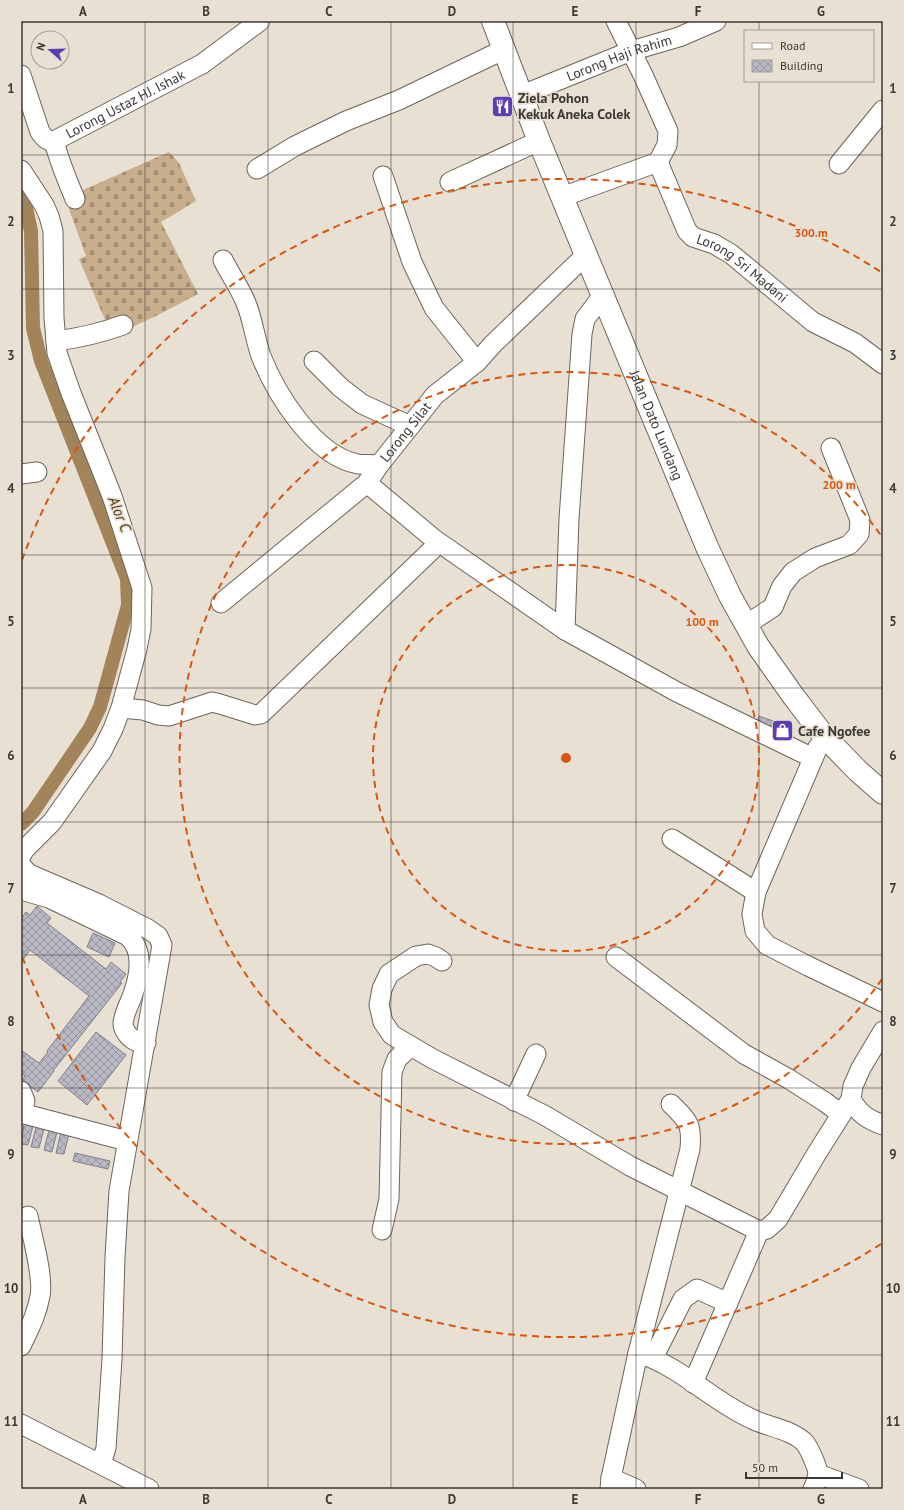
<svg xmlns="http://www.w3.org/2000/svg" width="904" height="1510" viewBox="0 0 904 1510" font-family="'PT Sans',sans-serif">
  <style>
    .cemetery { fill: url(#cemetery-stones) }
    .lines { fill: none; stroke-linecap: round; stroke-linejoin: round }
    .canal { stroke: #a3835a; stroke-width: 14 }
    .building { fill: url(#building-cross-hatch); stroke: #807f8b }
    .minor-casing { stroke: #6c645a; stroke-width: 21 }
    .major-casing { stroke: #6c645a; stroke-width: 24 }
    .minor { stroke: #fff; stroke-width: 19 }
    .major { stroke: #fff; stroke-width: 22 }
    .grid { fill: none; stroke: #3c3834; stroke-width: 1; stroke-opacity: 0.55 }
    .ring { fill: none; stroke: #d75610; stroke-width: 2; stroke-dasharray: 7 5 }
    .labels { text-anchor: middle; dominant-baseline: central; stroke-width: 3.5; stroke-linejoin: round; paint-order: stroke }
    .street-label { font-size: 14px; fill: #3c3834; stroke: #e9e0d4 }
    .poi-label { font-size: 14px; font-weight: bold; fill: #3c3834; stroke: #e9e0d4; text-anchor: start }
    .water-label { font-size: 15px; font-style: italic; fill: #4f3816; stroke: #e9e0d4 }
    .centre { fill: #d75610; stroke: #e9e0d4; stroke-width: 2 }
    .ring-label { font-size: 12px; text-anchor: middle; font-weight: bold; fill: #d75610; stroke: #e9e0d4; stroke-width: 3.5; stroke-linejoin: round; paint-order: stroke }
    .neatline { fill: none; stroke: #3c3834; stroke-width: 1.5 }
    .grid-label { font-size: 13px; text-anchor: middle; font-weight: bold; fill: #3c3834 }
  </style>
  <defs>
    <pattern id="cemetery-stones" width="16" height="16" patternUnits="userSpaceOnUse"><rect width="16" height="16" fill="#c8ae8d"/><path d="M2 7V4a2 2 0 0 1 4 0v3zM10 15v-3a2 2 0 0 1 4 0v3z" fill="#a48f74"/></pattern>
    <pattern id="building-cross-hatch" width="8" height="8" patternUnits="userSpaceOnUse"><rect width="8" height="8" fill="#b9b8c5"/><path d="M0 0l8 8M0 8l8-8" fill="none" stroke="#9897a1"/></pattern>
  </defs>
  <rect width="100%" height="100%" fill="#e9e0d4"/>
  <path class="cemetery" d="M169,152L179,163L196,201L161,222L198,294L154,317L119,333L108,327L79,259L86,256L65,198Z"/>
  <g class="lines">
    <path class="canal" d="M21,198L26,208L31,231L33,328L41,361L127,579L128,605L100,707L90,728L33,812L21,824"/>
  </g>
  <path class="building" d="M759,716L793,728L789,741L754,729Z
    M37,906L51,918L47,923L106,969L111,962L126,974L120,982L122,983L53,1071H54L38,1092L22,1080L25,1076L21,1073V1050L39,1063L48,1052L47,1051L89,996L30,950L21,962V919L26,912L30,915Z
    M93,933L115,943L109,957L87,947Z
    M96,1032L126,1055L87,1105L58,1081Z
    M24,1124L33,1126L28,1145L21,1144Z
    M36,1127L44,1129L39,1148L31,1147Z
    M49,1130L57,1132L52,1152L44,1150Z
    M61,1132L69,1134L64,1154L56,1153Z
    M75,1153L110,1161L108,1169L73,1161Z"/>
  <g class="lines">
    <defs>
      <g id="minor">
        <path d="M616,21L643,75L668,131L667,145L658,162"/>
        <path id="s1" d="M21,75L40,132C44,138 47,141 54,141L202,64L260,21"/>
        <path id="s2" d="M522,95L631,51L679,37L716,21"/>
        <path d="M54,141C59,161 67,180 75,199"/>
        <path id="s3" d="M658,162L687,231L693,237L714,244L731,254L813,322L855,343L883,364"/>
        <path d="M839,164L883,110"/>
        <path d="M257,169L295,146L346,121L399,100L505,49"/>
        <path d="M21,170L44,205L49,216L53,231L54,318L57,353L71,393L112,496L142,588L141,629L137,649L121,708L113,729L102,751L52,822L24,850L21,856"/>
        <path d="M383,176L412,262L434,308L477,362"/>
        <path d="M450,182L539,141"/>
        <path d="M562,197L658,162"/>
        <path d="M223,260C230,274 240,288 246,303C253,320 255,339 261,356C276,394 314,456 358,464C364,465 372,464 379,465"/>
        <path d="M56,341C79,338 101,333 123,325"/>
        <path d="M314,361L340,387L362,404L410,426"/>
        <path d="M21,474L37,472"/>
        <path d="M367,483L434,539L565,630L677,692L813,758"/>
        <path id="s4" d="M221,603L367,483L379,465L435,395L477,362L493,344L586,255"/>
        <path d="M746,625L773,607L782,586L793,572L815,558L849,545L859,534L860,520L831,448"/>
        <path d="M565,630L569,519L582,334L585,319L603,295"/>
        <path d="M121,708L143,710L158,715L169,716L212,702L220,704L255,715L261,714L439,543"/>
        <path d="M818,747L756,892L752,914L755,931L767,945L808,966L883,1002"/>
        <path d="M672,839L756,892"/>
        <path d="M21,866L29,874L99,904L148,929L158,936L162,945L119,1191L115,1257L112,1359L106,1448L101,1464"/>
        <path d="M21,890L49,898L128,936C144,950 140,975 133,994C130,1003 124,1013 123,1023C123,1029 128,1037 134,1040C137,1042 142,1042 146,1043"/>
        <path d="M616,957L744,1054L789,1079L825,1102L841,1114"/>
        <path d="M442,961L436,957L428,954L416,956L389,974L382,989L379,1005L383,1022L392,1035L433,1059L544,1115L630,1166L759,1231L767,1229L778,1219L817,1153L851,1099L853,1086L861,1068L883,1031"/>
        <path d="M21,1091L25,1101L22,1113"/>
        <path d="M851,1099C859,1114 867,1119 883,1125"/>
        <path d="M514,1101L536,1054"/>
        <path d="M21,1113L127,1141"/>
        <path d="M382,1230L389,1199L392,1072L397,1059L411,1046"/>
        <path d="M21,1346C29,1329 37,1314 40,1296C44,1277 32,1236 28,1216"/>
        <path d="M638,1353C680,1366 712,1401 752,1419C768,1427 793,1430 805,1443C809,1448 818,1468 818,1474C817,1479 815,1485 813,1489"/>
        <path d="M653,1358L683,1299L697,1289L728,1303"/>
        <path d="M693,1383L759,1231"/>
        <path d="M21,1424L149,1489"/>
        <path d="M818,1474L859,1489"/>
        <path d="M611,1478L636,1489"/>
        <path d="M610,1489L611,1478L638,1353L690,1149C692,1124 689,1122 671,1104"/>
      </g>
      <g id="major">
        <path id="s5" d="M493,21L539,141L586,255L707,547L730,596L758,646L794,697L823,735L858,771L883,793"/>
      </g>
    </defs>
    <use href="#minor" class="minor-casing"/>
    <use href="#major" class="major-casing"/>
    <use href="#minor" class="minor"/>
    <use href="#major" class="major"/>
  </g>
  <path class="grid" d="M145,21V1489M268,21V1489M391,21V1489M513,21V1489M636,21V1489M759,21V31M759,81V1489M21,155H883M21,289H883M21,422H883M21,555H883M21,688H883M21,822H883M21,955H883M21,1088H883M21,1221H883M21,1355H883"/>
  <g class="ring">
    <circle cx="566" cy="758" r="193"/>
    <path d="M882 979A386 386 0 1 1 882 537"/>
    <path d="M881 1244A579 579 0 0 1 22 956M22 560A579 579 0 0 1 881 272"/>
  </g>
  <defs>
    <symbol id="restaurant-square" viewBox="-11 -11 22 22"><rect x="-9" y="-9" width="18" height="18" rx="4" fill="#5c3db6" stroke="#e9e0d4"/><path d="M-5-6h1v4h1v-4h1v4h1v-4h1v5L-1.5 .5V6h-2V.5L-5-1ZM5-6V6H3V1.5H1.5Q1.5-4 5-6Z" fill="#fff"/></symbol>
    <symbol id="shop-square" viewBox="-11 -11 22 22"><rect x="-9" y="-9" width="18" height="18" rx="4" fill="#5c3db6" stroke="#e9e0d4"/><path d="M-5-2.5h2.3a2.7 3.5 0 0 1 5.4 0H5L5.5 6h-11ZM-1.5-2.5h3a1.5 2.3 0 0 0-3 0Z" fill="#fff"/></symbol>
  </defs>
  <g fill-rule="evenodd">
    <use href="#restaurant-square" x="490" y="94" width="25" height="25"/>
    <use href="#shop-square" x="770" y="718" width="25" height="25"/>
  </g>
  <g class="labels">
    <g class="street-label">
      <text stroke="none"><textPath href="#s2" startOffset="104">Lorong Haji Rahim</textPath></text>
      <text stroke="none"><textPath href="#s1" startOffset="158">Lorong Ustaz HJ. Ishak</textPath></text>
      <text stroke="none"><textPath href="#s3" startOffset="142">Lorong Sri Madani</textPath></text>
      <text stroke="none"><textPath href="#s5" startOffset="436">Jalan Dato Lundang</textPath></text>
      <text stroke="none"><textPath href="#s4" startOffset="253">Lorong Silat</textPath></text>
    </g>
    <g class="poi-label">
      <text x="518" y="98">Ziela Pohon<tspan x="518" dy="16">Kekuk Aneka Colek</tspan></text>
      <text x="798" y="731">Cafe Ngofee</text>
    </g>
    <g class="water-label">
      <text transform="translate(120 514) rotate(68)">Alor C</text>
    </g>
  </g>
  <circle cx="566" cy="758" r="6" class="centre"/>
  <g class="ring-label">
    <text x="811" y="237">300 m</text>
    <text x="839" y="489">200 m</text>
    <text x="702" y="626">100 m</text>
  </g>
  <rect width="904" height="1510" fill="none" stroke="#e9e0d4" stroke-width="44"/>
  <rect x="744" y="30" width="130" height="52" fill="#e9e0d4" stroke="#a49d94"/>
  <rect x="752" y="43" width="20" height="6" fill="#ffffff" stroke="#a49d94"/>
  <text x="780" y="50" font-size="12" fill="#3c3834">Road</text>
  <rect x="752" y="60" width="20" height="12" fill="url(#building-cross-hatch)" stroke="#a49d94"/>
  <text x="780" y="70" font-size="12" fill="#3c3834">Building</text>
  <g transform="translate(50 50) rotate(290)"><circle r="19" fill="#e9e0d4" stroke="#a49d94"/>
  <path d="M0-3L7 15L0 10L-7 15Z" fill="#5c3db6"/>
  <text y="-6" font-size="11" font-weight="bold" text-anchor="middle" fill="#3c3834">N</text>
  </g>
  <path d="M746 1472v6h96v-6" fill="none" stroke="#3c3834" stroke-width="2"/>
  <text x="752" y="1472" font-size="12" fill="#3c3834" stroke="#e9e0d4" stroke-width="3" paint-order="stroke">50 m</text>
  <rect x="22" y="22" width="860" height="1466" class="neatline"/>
  <g class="grid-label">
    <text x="83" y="16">A</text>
    <text x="206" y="16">B</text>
    <text x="329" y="16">C</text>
    <text x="452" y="16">D</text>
    <text x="575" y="16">E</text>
    <text x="698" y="16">F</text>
    <text x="821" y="16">G</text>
    <text x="11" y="93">1</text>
    <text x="893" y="93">1</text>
    <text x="11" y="226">2</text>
    <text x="893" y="226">2</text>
    <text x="11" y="360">3</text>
    <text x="893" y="360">3</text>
    <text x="11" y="493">4</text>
    <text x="893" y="493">4</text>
    <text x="11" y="626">5</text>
    <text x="893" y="626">5</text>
    <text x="11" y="760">6</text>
    <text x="893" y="760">6</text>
    <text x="11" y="893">7</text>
    <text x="893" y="893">7</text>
    <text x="11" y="1026">8</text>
    <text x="893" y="1026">8</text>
    <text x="11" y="1159">9</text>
    <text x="893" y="1159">9</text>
    <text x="11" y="1293">10</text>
    <text x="893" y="1293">10</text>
    <text x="11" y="1426">11</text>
    <text x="893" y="1426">11</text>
    <text x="83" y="1504">A</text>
    <text x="206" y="1504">B</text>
    <text x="329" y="1504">C</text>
    <text x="452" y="1504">D</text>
    <text x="575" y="1504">E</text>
    <text x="698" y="1504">F</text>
    <text x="821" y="1504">G</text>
  </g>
</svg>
